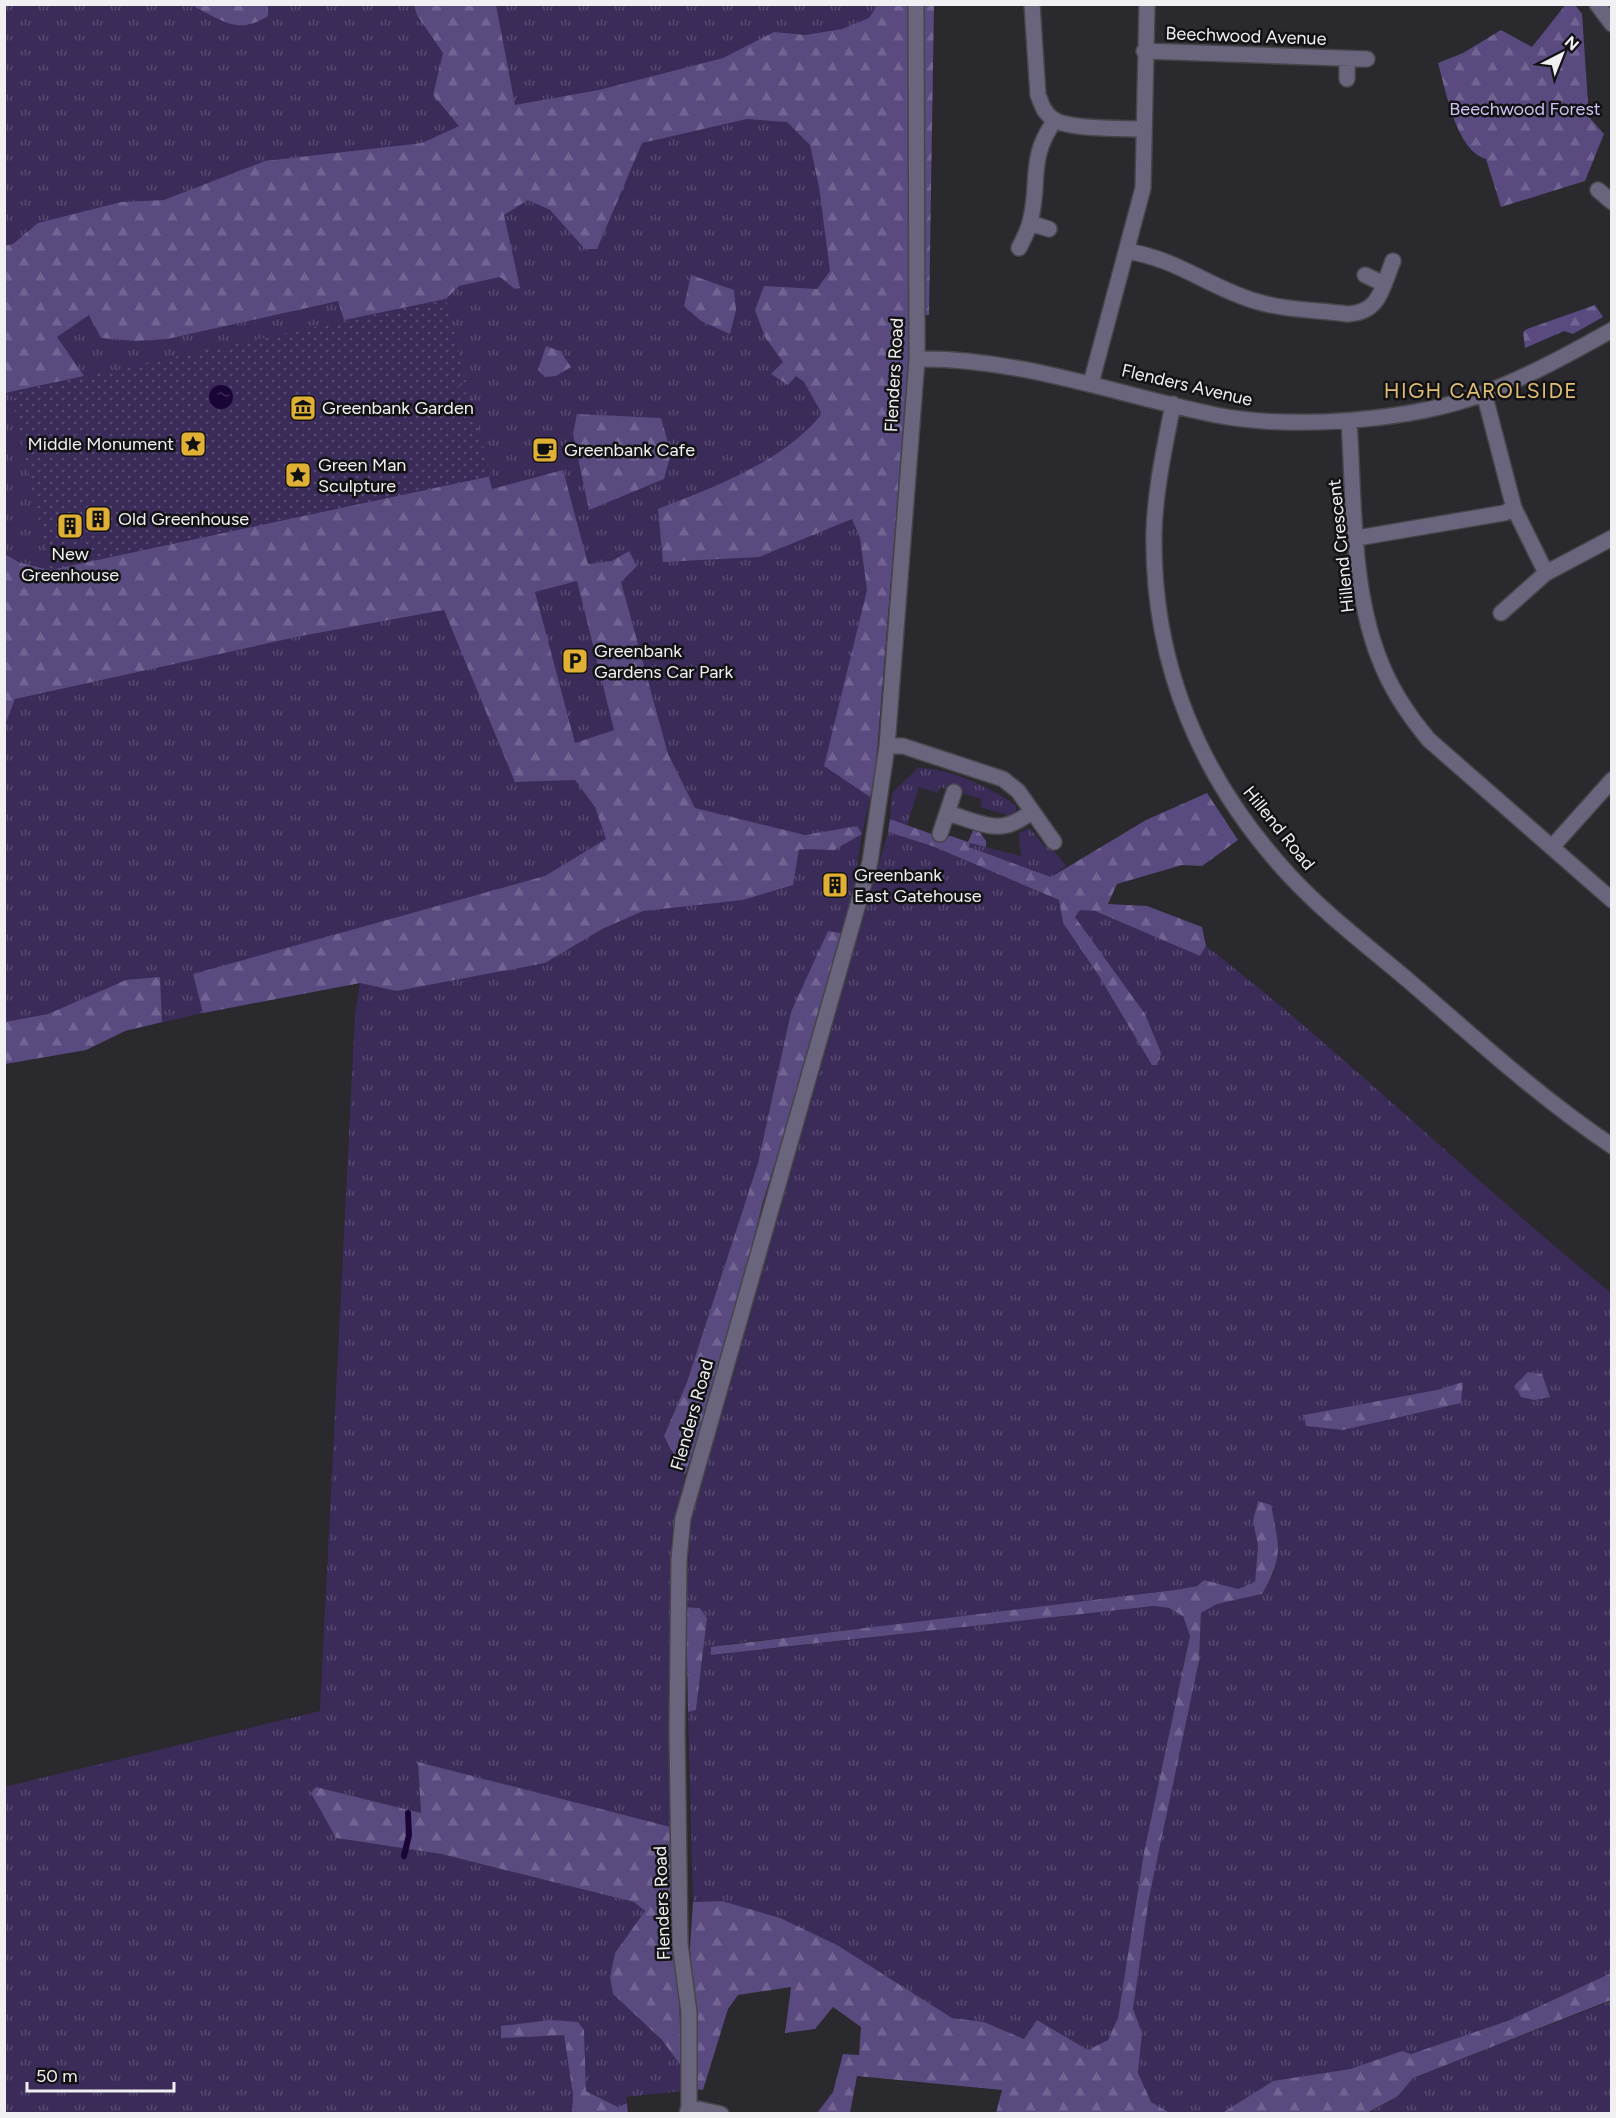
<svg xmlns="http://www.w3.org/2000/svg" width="1616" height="2118" viewBox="0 0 1616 2118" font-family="Figtree,sans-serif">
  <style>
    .grass { fill: url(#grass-tufts) }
    .forest { fill: url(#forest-firs); fill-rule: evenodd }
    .garden { fill: url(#garden-dots) }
    .water { fill: url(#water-ripples) }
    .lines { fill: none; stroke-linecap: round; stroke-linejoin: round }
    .stream { stroke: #1a0636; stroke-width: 6 }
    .minor-casing { stroke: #464549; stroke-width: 18 }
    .minor { stroke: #6a647d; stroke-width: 15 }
    .labels { text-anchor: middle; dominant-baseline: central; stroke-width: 5; stroke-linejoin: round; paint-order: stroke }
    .street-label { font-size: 18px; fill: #f0f0f2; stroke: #131214 }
    .park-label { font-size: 18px; fill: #cec2f4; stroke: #131214 }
    .poi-label { font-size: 18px; fill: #f0f0f2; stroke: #131214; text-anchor: start }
    .quarter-label { font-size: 21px; letter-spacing: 1.5px; fill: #e0bf75; stroke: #131214 }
  </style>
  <defs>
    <pattern id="grass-tufts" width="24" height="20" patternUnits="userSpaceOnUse" patternTransform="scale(1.5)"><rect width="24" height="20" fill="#3a2b59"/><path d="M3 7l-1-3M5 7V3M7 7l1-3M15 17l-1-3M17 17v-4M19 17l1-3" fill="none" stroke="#574a71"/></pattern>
    <pattern id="forest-firs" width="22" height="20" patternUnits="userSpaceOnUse" patternTransform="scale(1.5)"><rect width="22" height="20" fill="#594a7f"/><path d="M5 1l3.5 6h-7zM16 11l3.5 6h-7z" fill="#716492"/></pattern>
    <pattern id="garden-dots" width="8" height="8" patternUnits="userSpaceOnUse" patternTransform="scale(1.5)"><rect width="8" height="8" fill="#3a2b59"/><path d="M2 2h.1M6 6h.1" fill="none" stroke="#574a71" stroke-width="1.8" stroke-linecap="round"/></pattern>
    <pattern id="water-ripples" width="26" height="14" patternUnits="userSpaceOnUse" patternTransform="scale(1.5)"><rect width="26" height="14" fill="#1a0636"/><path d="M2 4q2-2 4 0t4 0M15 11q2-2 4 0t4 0" fill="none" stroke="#3c2b54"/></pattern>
  </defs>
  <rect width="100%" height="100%" fill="#2a292d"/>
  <path class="grass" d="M5,5H911L909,356L875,776L862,834L846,934L791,1012L758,1163L687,1382L664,1436L685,1475L671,1541V1827L418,1762L421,1813L316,1787L336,1838L441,1854L634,1902L645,1911L615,1953L610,1977L613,1994L662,2040L681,2066L683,2091L626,2097L627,2103L618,2107L586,2091L584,2030L501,2037L564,2035L573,2095L572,2113H5L4,1787L320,1711L355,1015L360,983L203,1013L125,1031L86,1050L5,1064Z
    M918,768C950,768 989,787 1016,805V812L1011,816L980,807L982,799L940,787L938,793L919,787L907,825L890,819L892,793Z
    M1030,828L1044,846L1051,847L1066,866L1051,877L969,847L970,843L1021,856L1019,833Z
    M888,832L932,846L1059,900L1063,923L1099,976L1097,950L1075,917L1080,910L1095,911L1200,956L1206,946C1347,1055 1473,1181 1611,1293V1973L1510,2020L1411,2054L1402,2051L1350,2069L1273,2081L1222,2113H1170L1151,2102L1138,2073L1142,2033L1132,2010L1149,1898L1199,1661L1201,1613L1217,1604L1262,1594L1275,1571L1253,1521L1258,1546L1255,1582L1238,1589L1204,1580L1197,1586L1175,1590L945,1620L729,1644L712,1655L1154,1606L1169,1608L1184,1616L1190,1636L1144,1852L1118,2018L1108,2040L1088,2050L1037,2020L1024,2039L984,2022L952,2018L899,1987L722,1901L693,1902L688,1712L696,1710L707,1618L700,1608L686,1607L691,1523Z
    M1611,2001V2113L1367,2114L1398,2096L1413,2078Z"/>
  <path class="forest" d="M1566,4L1575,5L1582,14L1589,117L1604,134L1585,181L1501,207L1486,159C1456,150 1446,91 1438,63L1463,53L1501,30L1532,47Z
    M195,5H268V16C238,35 223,21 195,7Z
    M414,5H496L515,105L599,90L723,58L774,32L805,35L842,29L869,18L878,5H911L913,145L909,356L875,776L870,797L824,766L867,590L860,538L852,519L759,557L663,562L658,509C716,486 781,463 822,414L804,382L796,376L788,385L771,374L783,362L765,337L755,310L764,286L817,289L830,271L819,187L810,145L787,122L747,119L642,143L597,249H585L550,210L528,200L504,215L520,288L515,289L500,277L459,286L446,299L344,320L338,301L167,339L136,341L101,338L89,315L57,337L84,376L5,393V246L13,244L38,223L121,202L164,200L265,161L422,143L459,126L433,95L443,53L417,15Z
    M919,5H934L929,315H920Z
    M691,275L734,290L736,310L730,334L701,321L684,306Z
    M1595,305L1603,317L1573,334L1564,331L1525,348L1523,332L1527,329Z
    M546,346L560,351L571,367L556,376L545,377L538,370Z
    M577,414L661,418L671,453L664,479L589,510L573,434Z
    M563,470L588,564L612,561L629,551L637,566L621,582L668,754L695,808L805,835L857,826L862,834L834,850L799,849L793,885L743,900L643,911L602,929L545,963L397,991L360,983L203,1013L193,974L545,876L606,839L595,807L575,780L515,782L444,610L301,636L15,699L5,725V554L20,563L50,570L484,477H489L492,489ZM577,581L614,730L575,743L535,592Z
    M1207,793L1238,840L1202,866L1182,865L1117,884L1108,904L1147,906L1202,927L1206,946L1200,956L1095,911L1080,910L1075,917L1145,1014L1161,1053L1157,1065H1152L1099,976L1063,923L1059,900L932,846L888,832L890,819L940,837L951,836L968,842L975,826L986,841V847L970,843L969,847L1051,877L1146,820Z
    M828,931L846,934L762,1205L725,1360L685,1475L664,1436L687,1382L758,1163L791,1012Z
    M160,977L162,1022L125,1031L86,1050L5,1064V1022L48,1014L126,980Z
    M1528,1372L1542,1374L1550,1397L1534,1400L1521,1397L1515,1385Z
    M1463,1382L1461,1403L1343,1430L1306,1426L1304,1415L1437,1390Z
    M1258,1501L1271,1505C1279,1546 1284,1556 1262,1594L1217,1604L1201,1613L1199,1661L1149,1898L1133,2009L1142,2033L1138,2073L1151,2102L1170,2113H996L1002,2090L857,2076L850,2113H817L833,2092L843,2054L859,2055L861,2027L833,2007L815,2029L785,2033L791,1987L738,1995L728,2009L703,2090L694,2089L695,2014L690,1948L693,1902L722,1901L780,1918L837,1945L952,2018L984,2022L1024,2039L1037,2020L1088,2050L1108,2040L1118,2018L1144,1852L1190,1636L1183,1616L1169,1608L1154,1606L711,1655V1647L1175,1590L1197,1586L1204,1580L1238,1589L1255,1582L1258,1546L1253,1521Z
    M686,1607L700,1608L707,1618L696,1710L688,1712Z
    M418,1762L671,1827V1944L679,1988L681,2066L662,2040L613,1994L610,1977L615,1953L645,1911L634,1902L441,1854L336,1838L311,1793L316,1787L421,1813Z
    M1611,1973V2000L1413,2078L1398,2096L1367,2113H1222L1273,2081L1350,2069L1402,2051L1411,2054L1510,2020Z
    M550,2020L578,2022L584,2030L586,2091L618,2107L627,2103L628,2113H572L573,2095L564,2035L501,2038V2026Z"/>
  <path class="garden" d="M446,299L466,382L458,384L461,393L469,392L491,476L50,570L11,392Z"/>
  <path class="water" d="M209 397a12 12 0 1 1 24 0a12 12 0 1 1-24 0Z"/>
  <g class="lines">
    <path class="stream" d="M404,1856L409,1835L408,1813"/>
    <defs>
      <path id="minor" d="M1032,4L1038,95C1042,105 1044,113 1053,119C1069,130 1123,128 1144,129
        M1597,4L1612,24
        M1144,51L1367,59
        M1347,79V59
        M1598,190L1612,202
        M1030,223L1049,229
        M1019,248C1023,240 1028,231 1030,222C1041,180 1027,160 1055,120
        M1127,251C1180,260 1208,287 1255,301C1284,310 1317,310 1347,314C1380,313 1382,288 1393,261
        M1365,275L1384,284
        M917,359C1016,357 1119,395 1216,415C1292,430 1413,421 1485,393C1529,376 1571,353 1612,330
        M1091,383L1143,188L1147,4
        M1484,393L1514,508L1546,573
        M1173,404C1165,446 1155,490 1154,533C1152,665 1201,780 1290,876C1325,914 1369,947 1409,981C1475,1038 1539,1097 1612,1146
        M1349,421C1354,496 1351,587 1379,658C1390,688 1409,716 1429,740L1612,900
        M1357,538L1504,513L1514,508
        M1501,613L1546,573L1612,538
        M887,746H903L1003,779L1018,791L1054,842
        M947,813C983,823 1000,838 1032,811
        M940,834L954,792
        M1552,847L1612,780
        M689,2107L721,2114
        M687,2114L689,2107V2012L680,1944L677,1730L679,1559L683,1518L870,862L887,746L917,359L916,4"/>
    </defs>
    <use href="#minor" class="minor-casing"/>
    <use href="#minor" class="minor"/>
  </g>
  <defs>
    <symbol id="museum-square" viewBox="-11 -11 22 22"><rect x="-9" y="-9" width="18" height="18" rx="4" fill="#e0b034" stroke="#131214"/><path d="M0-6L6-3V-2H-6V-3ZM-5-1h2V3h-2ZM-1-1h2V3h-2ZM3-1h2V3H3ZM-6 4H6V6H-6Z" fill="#111"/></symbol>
    <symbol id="sight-square" viewBox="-11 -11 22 22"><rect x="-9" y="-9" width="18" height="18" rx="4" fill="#e0b034" stroke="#131214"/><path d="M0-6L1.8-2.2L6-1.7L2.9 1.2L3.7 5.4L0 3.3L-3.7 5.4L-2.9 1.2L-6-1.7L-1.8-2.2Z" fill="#111"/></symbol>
    <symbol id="cafe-square" viewBox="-11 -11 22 22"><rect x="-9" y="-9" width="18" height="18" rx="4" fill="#e0b034" stroke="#131214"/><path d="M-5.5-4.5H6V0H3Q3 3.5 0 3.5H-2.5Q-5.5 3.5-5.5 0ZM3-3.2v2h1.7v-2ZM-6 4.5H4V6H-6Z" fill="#111"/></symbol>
    <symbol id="building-square" viewBox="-11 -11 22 22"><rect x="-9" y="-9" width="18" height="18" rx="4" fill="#e0b034" stroke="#131214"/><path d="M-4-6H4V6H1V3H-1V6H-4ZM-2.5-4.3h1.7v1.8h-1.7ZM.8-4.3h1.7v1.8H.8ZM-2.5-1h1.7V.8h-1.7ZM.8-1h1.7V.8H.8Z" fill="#111"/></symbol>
    <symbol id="parking-square" viewBox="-11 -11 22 22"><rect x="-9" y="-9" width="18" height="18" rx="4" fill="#e0b034" stroke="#131214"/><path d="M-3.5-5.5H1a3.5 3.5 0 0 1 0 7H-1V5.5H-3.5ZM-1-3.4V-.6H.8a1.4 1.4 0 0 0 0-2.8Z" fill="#111"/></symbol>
  </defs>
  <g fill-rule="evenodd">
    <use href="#museum-square" x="288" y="393" width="30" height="30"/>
    <use href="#sight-square" x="178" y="429" width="30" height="30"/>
    <use href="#cafe-square" x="530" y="435" width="30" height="30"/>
    <use href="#sight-square" x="283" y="460" width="30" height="30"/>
    <use href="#building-square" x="83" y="504" width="30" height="30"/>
    <use href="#building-square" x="55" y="511" width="30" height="30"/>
    <use href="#parking-square" x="560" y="646" width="30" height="30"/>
    <use href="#building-square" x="820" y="870" width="30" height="30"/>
  </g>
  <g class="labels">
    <g class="street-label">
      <text transform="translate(1246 36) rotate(2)">Beechwood Avenue</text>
      <text transform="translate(894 375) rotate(-87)">Flenders Road</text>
      <text transform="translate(1187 385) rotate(13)">Flenders Avenue</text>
      <text transform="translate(1341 546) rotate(-96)">Hillend Crescent</text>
      <text transform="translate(1279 828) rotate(51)">Hillend Road</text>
      <text transform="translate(692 1415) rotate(-74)">Flenders Road</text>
      <text transform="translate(662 1903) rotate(-92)">Flenders Road</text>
    </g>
    <g class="park-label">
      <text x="1525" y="109">Beechwood Forest</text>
    </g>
    <g class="poi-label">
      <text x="322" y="408">Greenbank Garden</text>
      <text x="174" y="444" text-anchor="end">Middle Monument</text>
      <text x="564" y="450">Greenbank Cafe</text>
      <text x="318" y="465">Green Man<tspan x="318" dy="21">Sculpture</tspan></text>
      <text x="118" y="519">Old Greenhouse</text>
      <text x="70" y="554" text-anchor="middle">New<tspan x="70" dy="21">Greenhouse</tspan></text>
      <text x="594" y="651">Greenbank<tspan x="594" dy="21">Gardens Car Park</tspan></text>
      <text x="854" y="875">Greenbank<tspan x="854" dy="21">East Gatehouse</tspan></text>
    </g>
    <g class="quarter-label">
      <text x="1481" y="390">HIGH CAROLSIDE</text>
    </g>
  </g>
  <rect width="1616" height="2118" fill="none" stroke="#f0f0f2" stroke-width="12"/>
  <g transform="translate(1562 54) rotate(42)" stroke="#131214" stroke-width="4.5" paint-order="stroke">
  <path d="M0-4.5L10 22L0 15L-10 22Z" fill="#f0f0f2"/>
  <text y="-9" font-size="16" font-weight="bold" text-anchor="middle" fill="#f0f0f2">N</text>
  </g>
  <path d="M27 2082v9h147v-9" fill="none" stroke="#f0f0f2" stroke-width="3"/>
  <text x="36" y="2082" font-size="18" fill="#f0f0f2" stroke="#131214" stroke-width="4.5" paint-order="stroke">50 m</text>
</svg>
